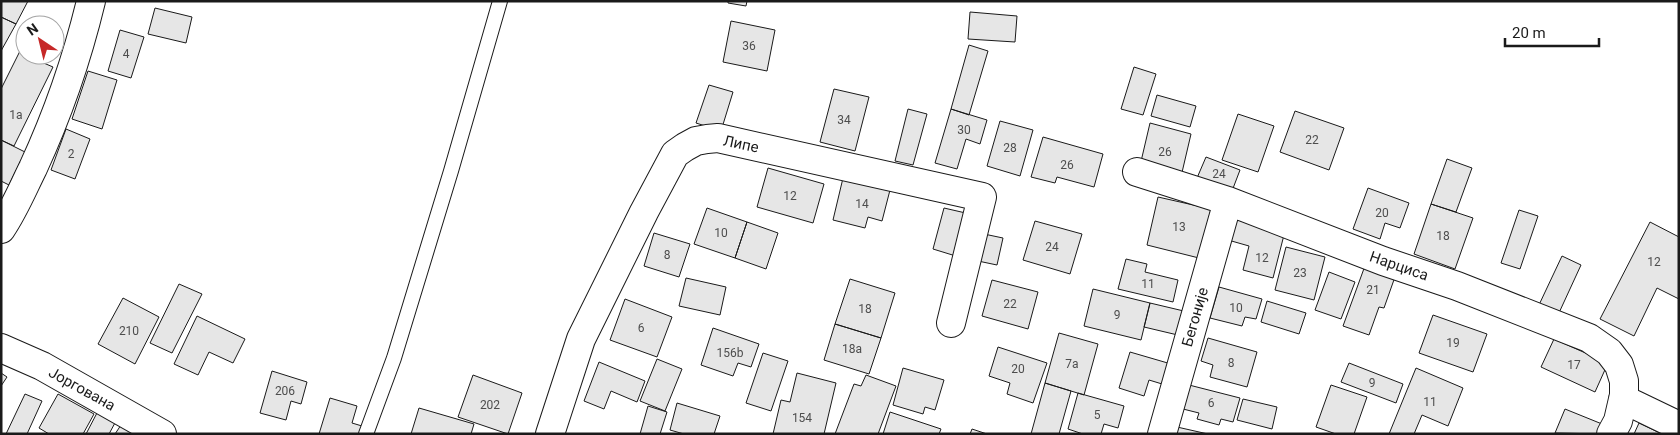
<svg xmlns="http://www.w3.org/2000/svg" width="1680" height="435" viewBox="0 0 1680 435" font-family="Roboto,sans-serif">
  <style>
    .building { fill: #e6e6e6; stroke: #1a1a1a }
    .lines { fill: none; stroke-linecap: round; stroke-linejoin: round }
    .service-casing { stroke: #1a1a1a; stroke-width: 16 }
    .minor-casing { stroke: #1a1a1a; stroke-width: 30 }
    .service { stroke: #fff; stroke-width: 14 }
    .minor { stroke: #fff; stroke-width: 28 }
    .labels { text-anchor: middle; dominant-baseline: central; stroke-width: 4; stroke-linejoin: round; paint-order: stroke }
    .number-label { font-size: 12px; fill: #4d4d4d }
    .street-label { font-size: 15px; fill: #1a1a1a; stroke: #fff }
  </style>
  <rect width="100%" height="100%" fill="#fff"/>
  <path class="building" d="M1,1H28L16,24L1,17Z
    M728,1H747L746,6L728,3Z
    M155,8L192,17L186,43L148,34Z
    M970,12L1017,16L1015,42L968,39Z
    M1,17L16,24L1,51Z
    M731,21L775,30L767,71L723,62Z
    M120,30L144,37L131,78L108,71Z
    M969,45L988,51L969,115L951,109Z
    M20,51L25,55L53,67L14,146L1,140V89Z
    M1134,67L1156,74L1143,115L1121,109Z
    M88,71L117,80L102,129L72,119Z
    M709,85L733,92L721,131L696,123Z
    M834,89L869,97L855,151L820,142Z
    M1157,95L1196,106L1190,127L1151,116Z
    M908,109L927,114L913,165L895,161Z
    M951,109L987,120L980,144L966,139L957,169L935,163Z
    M1295,111L1344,128L1329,170L1280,152Z
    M1238,114L1274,126L1258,172L1222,160Z
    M1000,121L1033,130L1020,176L987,166Z
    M1150,123L1191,134L1180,181L1139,170Z
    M66,129L90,139L75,179L51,170Z
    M1043,137L1103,154L1094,187L1057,177L1055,183L1031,177Z
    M1,140L25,152L9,185L1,181Z
    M1206,157L1240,170L1232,191L1197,178Z
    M1447,159L1472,168L1456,212L1431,204Z
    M768,168L824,184L813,223L757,207Z
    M843,178L890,190L882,221L868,217L865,228L833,220Z
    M1368,188L1409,203L1400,228L1385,223L1380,239L1353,229Z
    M1158,197L1211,209L1199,258L1147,245Z
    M1431,204L1473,218L1455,269L1414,254Z
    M707,208L747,222L735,258L694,244Z
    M944,208L970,214L959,257L933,249Z
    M1519,210L1538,216L1520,269L1501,263Z
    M1233,219L1285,231L1273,278L1243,270L1249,246L1228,240Z
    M1035,221L1082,234L1070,274L1023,260Z
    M747,222L778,233L766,269L735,258Z
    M1650,222L1679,237V299L1657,288L1634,336L1600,319Z
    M654,233L690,244L679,277L644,266Z
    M984,234L1003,238L997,265L978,261Z
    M1286,247L1325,257L1314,300L1275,290Z
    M1562,256L1581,265L1558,315L1538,307Z
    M1126,259L1147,264L1145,272L1178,280L1173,302L1118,289Z
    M1366,263L1396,274L1384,308L1379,307L1369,335L1343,326Z
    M1329,272L1355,282L1341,319L1315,310Z
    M686,278L726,287L720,315L679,306Z
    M850,279L895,293L881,338L835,324Z
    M992,280L1038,292L1028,329L982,316Z
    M179,284L202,294L172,353L150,343Z
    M1219,287L1262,299L1256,319L1245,317L1242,326L1210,318Z
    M1093,289L1150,303L1141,340L1084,326Z
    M123,298L159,317L135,364L98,344Z
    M625,299L672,317L657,357L610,340Z
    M1267,301L1306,313L1299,334L1261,322Z
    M1150,303L1188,312L1182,336L1144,327Z
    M1433,315L1487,334L1473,372L1419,353Z
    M197,316L245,339L233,363L209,352L198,375L174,364Z
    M835,324L881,338L869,374L824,360Z
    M713,328L759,344L751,367L738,363L733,376L701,365Z
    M1059,333L1098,344L1084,395L1045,383Z
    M1208,338L1257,352L1247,387L1210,377L1213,365L1201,361Z
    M1554,339L1608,363L1595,392L1541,367Z
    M998,347L1047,363L1033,403L1007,394L1010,383L989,376Z
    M1130,352L1178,366L1172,387L1149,380L1144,396L1119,388Z
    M763,353L788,361L771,411L746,403Z
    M657,359L682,369L665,411L640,401Z
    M599,362L645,381L637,402L611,391L604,409L584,401Z
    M1349,363L1403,384L1396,403L1341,382Z
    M903,368L944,380L935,410L925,407L923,414L893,405Z
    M1416,368L1463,388L1448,426L1422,415L1414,434H1389Z
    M272,371L307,382L301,404L291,401L286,420L260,413Z
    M1,373L7,377L1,386Z
    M797,373L836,383L824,434H773L781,400L790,402Z
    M473,375L522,393L508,434L458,417Z
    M866,375L896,386L878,434H835L854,384L861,386Z
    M1045,383L1071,391L1059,434H1031Z
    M1189,385L1240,398L1233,422L1221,419L1219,425L1197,419L1199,413L1183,409Z
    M1331,385L1367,397L1354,434H1336L1316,427Z
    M1078,393L1124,406L1118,428L1104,424L1101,434H1083L1068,429Z
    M25,394L42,401L27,434H6Z
    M58,394L94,414L83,434H49L39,428Z
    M330,398L357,406L352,423L362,426L359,434H319Z
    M1243,399L1277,407L1272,429L1237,420Z
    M677,403L720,416L714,434H684L670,430Z
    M648,406L667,412L660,434H640Z
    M419,408L474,424L471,434H411Z
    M1565,409L1607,426L1604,434L1555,433Z
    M98,411L116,421L109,434H86Z
    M890,412L941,429L939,434H883Z
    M123,422L142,434H115Z
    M1639,423L1662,434H1634Z
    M1177,427L1208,434H1175Z
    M972,429L987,434H970Z"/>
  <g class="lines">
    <defs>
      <path id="service" d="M366,434L394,358L451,171L500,1"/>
      <path id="minor" d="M1137,172L1228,201L1383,261L1457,286L1589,338L1609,352L1619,365L1624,381V395L1618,421L1611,434
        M1,229C14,210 23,188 33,168C58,114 77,59 91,1
        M1,348L42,366L162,434
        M1623,399L1679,426
        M550,434L581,339L644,212L675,154L685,147L696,141L707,139L718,138L982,197L951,323
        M1162,434L1228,201"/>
    </defs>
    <use href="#service" class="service-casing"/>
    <use href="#minor" class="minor-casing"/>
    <use href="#service" class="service"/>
    <use href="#minor" class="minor"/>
  </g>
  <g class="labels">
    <g class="number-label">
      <text x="749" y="46">36</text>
      <text x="126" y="54">4</text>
      <text x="16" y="115">1a</text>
      <text x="844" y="120">34</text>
      <text x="964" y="130">30</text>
      <text x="1312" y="140">22</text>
      <text x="1010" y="148">28</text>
      <text x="1165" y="152">26</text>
      <text x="71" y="154">2</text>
      <text x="1067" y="165">26</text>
      <text x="1219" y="174">24</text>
      <text x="790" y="196">12</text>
      <text x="862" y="204">14</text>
      <text x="1382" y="213">20</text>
      <text x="1179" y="227">13</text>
      <text x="721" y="233">10</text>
      <text x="1443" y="236">18</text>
      <text x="1052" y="247">24</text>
      <text x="667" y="255">8</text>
      <text x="1262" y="258">12</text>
      <text x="1654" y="262">12</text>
      <text x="1300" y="273">23</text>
      <text x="1148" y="284">11</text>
      <text x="1373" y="290">21</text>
      <text x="1010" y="304">22</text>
      <text x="1236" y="308">10</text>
      <text x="865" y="309">18</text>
      <text x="1117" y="315">9</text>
      <text x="641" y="328">6</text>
      <text x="129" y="331">210</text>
      <text x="1453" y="343">19</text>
      <text x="852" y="349">18a</text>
      <text x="730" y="353">156b</text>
      <text x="1231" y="363">8</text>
      <text x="1072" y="364">7a</text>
      <text x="1574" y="365">17</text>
      <text x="1018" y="369">20</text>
      <text x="1372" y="383">9</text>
      <text x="285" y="391">206</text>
      <text x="1430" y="402">11</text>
      <text x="1211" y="403">6</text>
      <text x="490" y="405">202</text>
      <text x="1097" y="415">5</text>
      <text x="802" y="418">154</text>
    </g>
    <g class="street-label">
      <text transform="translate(741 144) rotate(12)">Липе</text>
      <text transform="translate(1399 266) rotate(19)">Нарциса</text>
      <text transform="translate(1195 317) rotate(-74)">Бегоније</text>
      <text transform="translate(82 389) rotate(29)">Јоргована</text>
    </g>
  </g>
  <rect width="1680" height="435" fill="none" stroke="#1a1a1a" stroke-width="5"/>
  <g transform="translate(40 40) rotate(325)"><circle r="24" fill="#ffffff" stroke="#a3a3a3"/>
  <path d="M0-4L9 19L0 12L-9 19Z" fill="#c62828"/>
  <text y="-8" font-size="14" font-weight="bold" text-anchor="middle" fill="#1a1a1a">N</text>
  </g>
  <path d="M1505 38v8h94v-8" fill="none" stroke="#1a1a1a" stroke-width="2.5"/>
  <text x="1512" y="38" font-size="15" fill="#1a1a1a" stroke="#ffffff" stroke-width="4" paint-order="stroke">20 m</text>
</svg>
